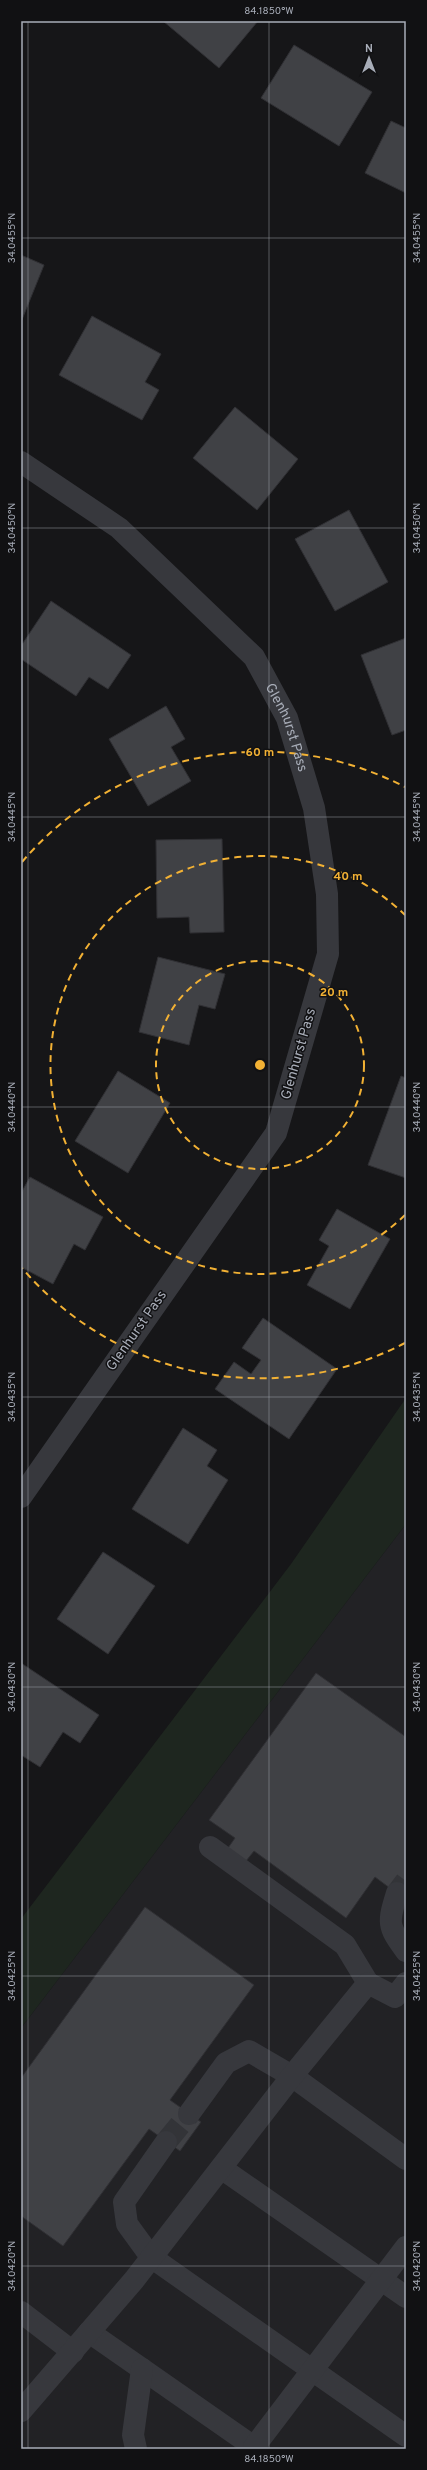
<svg xmlns="http://www.w3.org/2000/svg" width="427" height="2470" viewBox="0 0 427 2470" font-family="Overpass,sans-serif">
  <style>
    .built { fill: #222225 }
    .green { fill: #1e261f }
    .building { fill: #404145; stroke: #303034 }
    .lines { fill: none; stroke-linecap: round; stroke-linejoin: round }
    .minor-tunnel { stroke: #333438; stroke-width: 22; stroke-dasharray: 22 11; stroke-linecap: butt }
    .minor { stroke: #37383d; stroke-width: 22 }
    .ticks { fill: none; stroke: #a8adb8; stroke-width: 1; stroke-opacity: 0.45 }
    .ring { fill: none; stroke: #f2b134; stroke-width: 2; stroke-dasharray: 7 5 }
    .labels { text-anchor: middle; dominant-baseline: central; stroke-width: 3; stroke-linejoin: round; paint-order: stroke }
    .street-label { font-size: 14px; fill: #a8adb8; stroke: #111113 }
    .centre { fill: #f2b134; stroke: #111113; stroke-width: 2 }
    .ring-label { font-size: 12px; text-anchor: middle; font-weight: bold; fill: #f2b134; stroke: #111113; stroke-width: 3; stroke-linejoin: round; paint-order: stroke }
    .neatline { fill: none; stroke: #a8adb8; stroke-width: 1.5 }
    .ticks-label { font-size: 10px; text-anchor: middle; fill: #a8adb8 }
  </style>
  <rect width="100%" height="100%" fill="#161618"/>
  <path class="built" d="M406,1524V2449H21V2028Z"/>
  <path class="green" d="M406,1398V1524L21,2028V1919L291,1564Z"/>
  <path class="building" d="M163,21H258L219,68Z
    M294,45L372,92L339,146L261,98Z
    M391,121L406,128V193L365,173Z
    M21,255L44,265L21,322Z
    M92,316L161,354L145,382L159,390L142,420L59,375Z
    M235,407L298,459L257,510L193,458Z
    M349,510L388,582L335,611L295,539Z
    M51,601L131,655L108,689L89,677L76,696L21,659V646Z
    M406,638V730L392,735L361,655Z
    M166,706L185,739L171,747L191,781L148,806L109,739Z
    M222,839L224,932L190,933L189,917L157,918L156,840Z
    M158,957L225,974L215,1009L199,1005L189,1045L139,1032Z
    M118,1071L170,1103L128,1173L75,1141Z
    M401,1076L406,1078V1178L368,1165Z
    M30,1177L103,1217L85,1250L74,1244L53,1284L21,1267V1193Z
    M337,1209L390,1239L350,1309L307,1285L329,1246L319,1240Z
    M263,1318L337,1369L289,1439L215,1389L234,1362L251,1374L261,1360L242,1348Z
    M183,1428L217,1450L207,1466L228,1480L188,1544L132,1509Z
    M103,1552L155,1586L108,1654L57,1619Z
    M21,1663L99,1715L80,1743L63,1732L40,1767L21,1755Z
    M316,1673L406,1737V1900L375,1877L346,1918L254,1851L246,1861L228,1848L235,1838L209,1820Z
    M145,1907L254,1985L170,2100L201,2122L180,2151L149,2129L63,2246L21,2216V2078Z"/>
  <g class="lines">
    <path class="minor-tunnel" d="M397,1893L406,1881
      M166,2142L189,2114"/>
    <g class="minor">
      <path id="s1" d="M21,462L119,528L254,657L287,718L314,808L327,894L328,954L276,1133L21,1497"/>
      <path d="M210,1847L345,1945L368,1983"/>
      <path d="M397,1893C388,1922 387,1926 406,1951"/>
      <path d="M189,2114L226,2063L249,2051L292,2076L406,2159"/>
      <path d="M166,2142L124,2202L127,2224L151,2257L406,2436"/>
      <path d="M221,2168L406,2297"/>
      <path d="M21,2312L73,2352"/>
      <path d="M89,2332L257,2449"/>
      <path d="M21,2411L134,2280L292,2076L368,1983L395,1997L406,1983"/>
      <path d="M254,2447L406,2247"/>
      <path d="M136,2449L133,2435L142,2369"/>
    </g>
  </g>
  <path class="ticks" d="M28,21V2449M269,21V2449M21,238H406M21,528H406M21,817H406M21,1107H406M21,1397H406M21,1687H406M21,1976H406M21,2266H406"/>
  <g class="ring">
    <circle cx="260" cy="1065" r="104"/>
    <path d="M405 1215A209 209 0 1 1 405 915"/>
    <path d="M405 1343A313 313 0 0 1 22 1268M22 862A313 313 0 0 1 405 787"/>
  </g>
  <g class="labels">
    <g class="street-label">
      <text stroke="none"><textPath href="#s1" startOffset="383">Glenhurst Pass</textPath></text>
      <text transform="translate(299 1054) rotate(-74)">Glenhurst Pass</text>
      <text transform="translate(137 1331) rotate(-55)">Glenhurst Pass</text>
    </g>
  </g>
  <circle cx="260" cy="1065" r="6" class="centre"/>
  <g class="ring-label">
    <text x="260" y="756">60 m</text>
    <text x="348" y="880">40 m</text>
    <text x="334" y="996">20 m</text>
  </g>
  <rect width="427" height="2470" fill="none" stroke="#111113" stroke-width="44"/>
  <g transform="translate(369 58)" stroke="#111113" stroke-width="3" paint-order="stroke">
  <path d="M0-3L7 15L0 10L-7 15Z" fill="#a8adb8"/>
  <text y="-6" font-size="11" font-weight="bold" text-anchor="middle" fill="#a8adb8">N</text>
  </g>
  <rect x="22" y="22" width="383" height="2426" class="neatline"/>
  <g class="ticks-label">
    <text x="269" y="14">84.1850°W</text>
    <text transform="translate(11 238) rotate(-90)" y="4">34.0455°N</text>
    <text transform="translate(416 238) rotate(-90)" y="4">34.0455°N</text>
    <text transform="translate(11 528) rotate(-90)" y="4">34.0450°N</text>
    <text transform="translate(416 528) rotate(-90)" y="4">34.0450°N</text>
    <text transform="translate(11 817) rotate(-90)" y="4">34.0445°N</text>
    <text transform="translate(416 817) rotate(-90)" y="4">34.0445°N</text>
    <text transform="translate(11 1107) rotate(-90)" y="4">34.0440°N</text>
    <text transform="translate(416 1107) rotate(-90)" y="4">34.0440°N</text>
    <text transform="translate(11 1397) rotate(-90)" y="4">34.0435°N</text>
    <text transform="translate(416 1397) rotate(-90)" y="4">34.0435°N</text>
    <text transform="translate(11 1687) rotate(-90)" y="4">34.0430°N</text>
    <text transform="translate(416 1687) rotate(-90)" y="4">34.0430°N</text>
    <text transform="translate(11 1976) rotate(-90)" y="4">34.0425°N</text>
    <text transform="translate(416 1976) rotate(-90)" y="4">34.0425°N</text>
    <text transform="translate(11 2266) rotate(-90)" y="4">34.0420°N</text>
    <text transform="translate(416 2266) rotate(-90)" y="4">34.0420°N</text>
    <text x="269" y="2462">84.1850°W</text>
  </g>
</svg>
